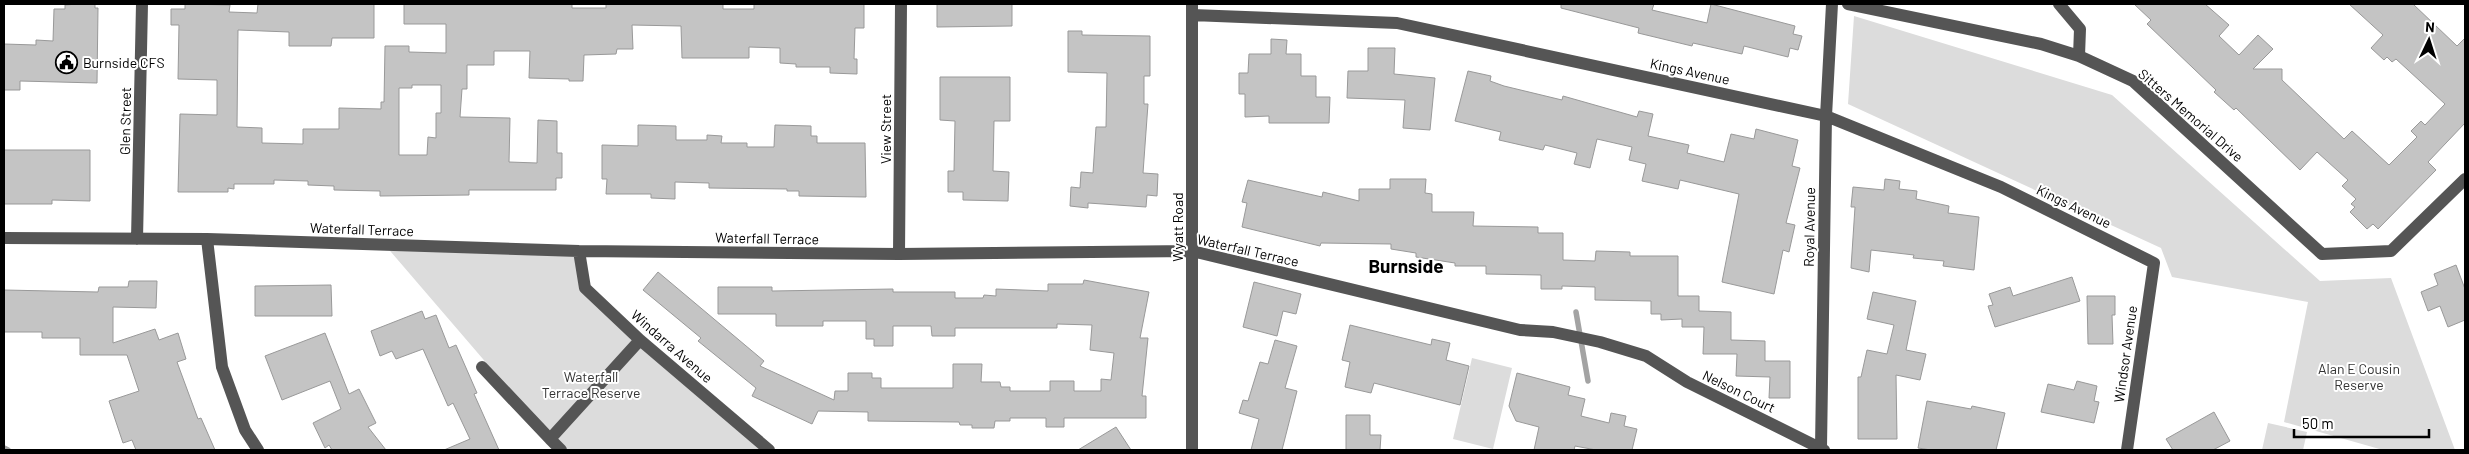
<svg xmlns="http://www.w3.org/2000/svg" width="2469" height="454" viewBox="0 0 2469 454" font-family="Barlow,sans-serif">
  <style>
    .green { fill: #dcdcdc }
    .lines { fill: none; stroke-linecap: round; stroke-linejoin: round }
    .stream { stroke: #a3a3a3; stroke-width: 5.5 }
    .building { fill: #c4c4c4; stroke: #999; fill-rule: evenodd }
    .minor { stroke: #555; stroke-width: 12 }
    .labels { text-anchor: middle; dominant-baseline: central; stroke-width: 4; stroke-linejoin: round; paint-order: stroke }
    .poi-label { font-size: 14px; fill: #000; stroke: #fff; text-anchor: start }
    .street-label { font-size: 14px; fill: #000; stroke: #fff }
    .park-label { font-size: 14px; fill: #333; stroke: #fff }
    .district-label { font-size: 19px; font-weight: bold; fill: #000; stroke: #fff }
  </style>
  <rect width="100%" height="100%" fill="#fff"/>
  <path class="green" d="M1854,16L2112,95L2320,281L2391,278L2455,450H2383L2284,422L2308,302L2172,277L2161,248L1848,104Z
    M385,245L579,251L585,288L769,450H561Z
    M1472,358L1512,368L1493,449L1453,439Z
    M2268,423L2307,432L2303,450H2262Z"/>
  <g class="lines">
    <path class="stream" d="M1576,312L1588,381
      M4,448L8,450"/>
  </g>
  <path class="building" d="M78,4H95V8H98L97,83L20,81V90H4V44L36,45V40L53,41L54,9H65V5Z
    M185,4L230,5L229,12L257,13L258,4H374V38H332L331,46H289V32L238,30L237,127L262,128V143L303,144V129H339V108L381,109V102H384L385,46H409V52L446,53V24H404V4H572V8H606V4H723V9H754V4H864V28H855L854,59H857V74L830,73V67H796V64L780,63V48L749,47V58H682L681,26L632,25L633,49H617L616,54L584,55L583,81H569V79L529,78L530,51H494V65H467V89H462L460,117L510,118L509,162L537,163L538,120L557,121V153H562V178H556V190H469V195L380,196V191L334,190V186L308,185V181L274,180V184H234V189L228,188V192H178L180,114L217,115V80L178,79L179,25H171V9H185ZM412,85H441V113H436V138L428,137L427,155H399V88H412Z
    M937,4H1012V26L937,27Z
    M1561,4H1654L1652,10L1707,23L1711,4L1795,26L1793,34L1802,36L1798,50L1790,48L1788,57L1744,46L1742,54L1693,43L1692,46L1638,33L1639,28L1561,8Z
    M2134,4H2205L2229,25L2219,36L2239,55L2258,35L2273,49L2253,69H2282V80L2344,139L2352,131L2389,165L2417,137L2411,131L2421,121L2425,125L2445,104L2396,59L2392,62L2387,57L2384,60L2371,48L2383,35L2349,4H2413L2457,46L2465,38V123L2428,162L2436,170L2378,229L2373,224L2367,229L2350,212L2355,207L2351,204L2356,199L2342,186L2348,180L2317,152L2300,170L2236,108L2234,110L2214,92L2216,90L2147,24L2151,20Z
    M1068,31H1082V35L1150,36V76H1144V104H1148L1143,173L1158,174L1157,196L1147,195L1146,207L1088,203V208L1070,206L1071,187L1080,188L1081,172L1093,173L1096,127H1106L1107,73L1068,72Z
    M1271,39L1287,40L1286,54H1301V76H1316V97H1330L1329,123H1269V116L1245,117V94H1239V73H1248L1249,54H1271Z
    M1368,48H1395L1394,74L1435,78L1430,130L1403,128L1405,100L1347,98L1348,71H1368Z
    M1468,71L1491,76L1490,81L1504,86L1562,100L1563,96L1637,117L1639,111L1653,114L1648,136L1689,145L1687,153L1724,162L1731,134L1754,139L1756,129L1798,140L1792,166L1800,168L1786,223L1795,225L1789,252L1783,250L1774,294L1722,282L1739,194L1680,180L1678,189L1642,181L1646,164L1629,160L1632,147L1597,139L1590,168L1574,164L1577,153L1545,145L1543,150L1499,140L1501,132L1455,121Z
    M940,77H1010V121H994L993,171L1009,172L1008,201L963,200V192H948V171H954L955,121L940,120Z
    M638,125L676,126V140H707V135L722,136L721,143H747V147H774L775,125L811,126V136H817V143H865L866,197L799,196V191H787V189L709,188V183L675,182V199L651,198V194H606L607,179H602V145L638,146Z
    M4,150H90V201L52,200V204H4Z
    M1390,179H1426L1425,193L1432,194V212H1474L1473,226L1538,227V233H1563V260L1595,261L1596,251L1630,252V256H1678V296H1699V311L1731,312V340L1765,341V361H1790V398H1769L1770,377L1736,376L1737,354H1703L1704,327H1682V319L1661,320V314H1651V301L1595,300V287L1562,286V289H1541V275L1486,274V266H1455V263L1416,257V253L1391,249V244L1321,243L1320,246L1242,227L1247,203L1242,202L1248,180L1322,197L1323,192L1359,201V189H1390Z
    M1885,179L1900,181L1899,189L1917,191L1916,199L1949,206L1948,213L1979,217L1974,270L1943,266L1944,261L1913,258L1914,255L1871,250L1869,272L1851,268L1855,207H1851L1853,187L1884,190Z
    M2456,265L2465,289V320L2448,327L2440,306L2428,311L2421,292L2438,285L2434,274Z
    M658,272L764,361L760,366L834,400L835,391H848V373H872V378H881V388H953V364H982L981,382H1000L1001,387H1010V391H1050V381H1074V391H1101V379L1111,380L1114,353L1090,350L1092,325L1057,324V328H955V336H932L931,326H893V346H874V339H866V321H823V326H776V314H718V287H772V291L893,289V292H955V298H983L984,295L996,296V289L1048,291V284H1083L1084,280L1149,292L1140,338H1148L1142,396H1146V418H1064V427H1046V418H1010V421H995L994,428H972V425H960L959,422L868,421V412L818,411L812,424L752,396L756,388L698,341L701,338L643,290Z
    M2072,277L2080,301L1995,327L1988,306L1993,305L1989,294L2010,287L2013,296Z
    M129,281H157L156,308L113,307V343L155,329L159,340L178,333L186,359L177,362L198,419L201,418L215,450H136L132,440L123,443L109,401L139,391L127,355H80V338H42V332H4V290L98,292L99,287H128Z
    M1254,282L1301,294L1296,314L1283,311L1277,336L1243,327Z
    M331,285L332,316H255V286Z
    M1873,292L1916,301L1906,350L1926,354L1920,380L1896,375L1897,439H1858V377H1861L1867,350L1887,354L1894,325L1867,319Z
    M2087,296H2115V315H2112L2113,344H2088Z
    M422,311L425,319L436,315L449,348L456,345L477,393L474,394L499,450H444L470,439L453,403L448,406L423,349L396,359L392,351L380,356L371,331Z
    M1350,325L1431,345L1432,339L1450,343L1446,360L1469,366L1460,405L1374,383L1371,393L1345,387L1350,362L1342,360Z
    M325,333L349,394L359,389L376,423L368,427L386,450H332L329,445L325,448L313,423L341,409L330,381L282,400L265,356Z
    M1275,340L1297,346L1285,388L1297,391L1282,450H1251L1259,419L1239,413L1243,400L1248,401L1260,362L1268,364Z
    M1517,373L1570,387L1568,395L1585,399L1581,416L1609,423L1611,413L1626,416L1624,426L1637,429L1632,450H1596L1575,446L1574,450H1534L1539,427L1516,421L1509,406Z
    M2077,381L2097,386L2094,401L2099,402L2094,423L2041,412L2048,384L2074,390Z
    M1927,401L1971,409L1972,406L2005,413L1996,450H1931L1918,448Z
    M2214,412L2230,441L2213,450H2173L2166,439Z
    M1346,415H1370V435H1381L1380,450H1346Z
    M1116,427L1131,450H1078Z"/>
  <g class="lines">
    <path class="minor" d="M1192,4V450
      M1848,4L2041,44L2079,56L2133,81L2322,254L2391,251L2465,179
      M2059,4L2080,29L2079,56
      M1192,15L1397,23L1826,116L2001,187L2154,263L2127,450
      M4,238L207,239L579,251L899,254L1192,251L1520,330L1553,332L1600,342L1646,356L1687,382L1824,450
      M137,239L142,4
      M207,239L222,367L245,430L258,450
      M579,251L585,288L640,340L769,450
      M899,254L901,4
      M482,367L550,439
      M561,450L550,439L640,340
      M1820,450L1821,448L1826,116L1832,4"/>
  </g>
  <defs>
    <symbol id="civic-ring" viewBox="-11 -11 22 22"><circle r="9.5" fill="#fff" stroke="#000" stroke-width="1.5"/><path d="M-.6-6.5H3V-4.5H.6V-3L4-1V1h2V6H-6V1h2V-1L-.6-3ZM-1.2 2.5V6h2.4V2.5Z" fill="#000"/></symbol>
  </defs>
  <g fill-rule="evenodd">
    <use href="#civic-ring" x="54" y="50" width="25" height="25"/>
  </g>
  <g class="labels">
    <g class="poi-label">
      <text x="83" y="62">Burnside CFS</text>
    </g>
    <g class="street-label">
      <text transform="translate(1690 71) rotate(12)">Kings Avenue</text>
      <text transform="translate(2191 115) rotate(41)">Sitters Memorial Drive</text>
      <text transform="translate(125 121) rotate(-89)">Glen Street</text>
      <text transform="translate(885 129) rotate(-90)">View Street</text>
      <text transform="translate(2074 206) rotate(26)">Kings Avenue</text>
      <text transform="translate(1177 227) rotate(-90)">Wyatt Road</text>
      <text transform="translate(1809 227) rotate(-89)">Royal Avenue</text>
      <text transform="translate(362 229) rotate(2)">Waterfall Terrace</text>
      <text transform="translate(767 238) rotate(1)">Waterfall Terrace</text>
      <text transform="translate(1248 250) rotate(13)">Waterfall Terrace</text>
      <text transform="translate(672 346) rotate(41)">Windarra Avenue</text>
      <text transform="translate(2125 354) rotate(-82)">Windsor Avenue</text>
      <text transform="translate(1739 391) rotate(26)">Nelson Court</text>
    </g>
    <g class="park-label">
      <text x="2359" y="368">Alan E Cousin<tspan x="2359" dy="16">Reserve</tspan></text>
      <text x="591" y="376">Waterfall<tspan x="591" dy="16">Terrace Reserve</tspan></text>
    </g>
    <g class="district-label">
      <text x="1406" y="265">Burnside</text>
    </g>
  </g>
  <rect width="2469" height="454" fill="none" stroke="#000000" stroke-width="10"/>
  <g transform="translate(2429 40) rotate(4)" stroke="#ffffff" stroke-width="4" paint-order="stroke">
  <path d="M0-4L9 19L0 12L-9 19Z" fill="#000000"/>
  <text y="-8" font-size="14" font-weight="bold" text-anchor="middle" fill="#000000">N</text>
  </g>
  <path d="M2294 429v8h135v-8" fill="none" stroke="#000000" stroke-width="2.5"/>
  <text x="2302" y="429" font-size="15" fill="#000000" stroke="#ffffff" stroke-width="4" paint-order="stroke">50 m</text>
</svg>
